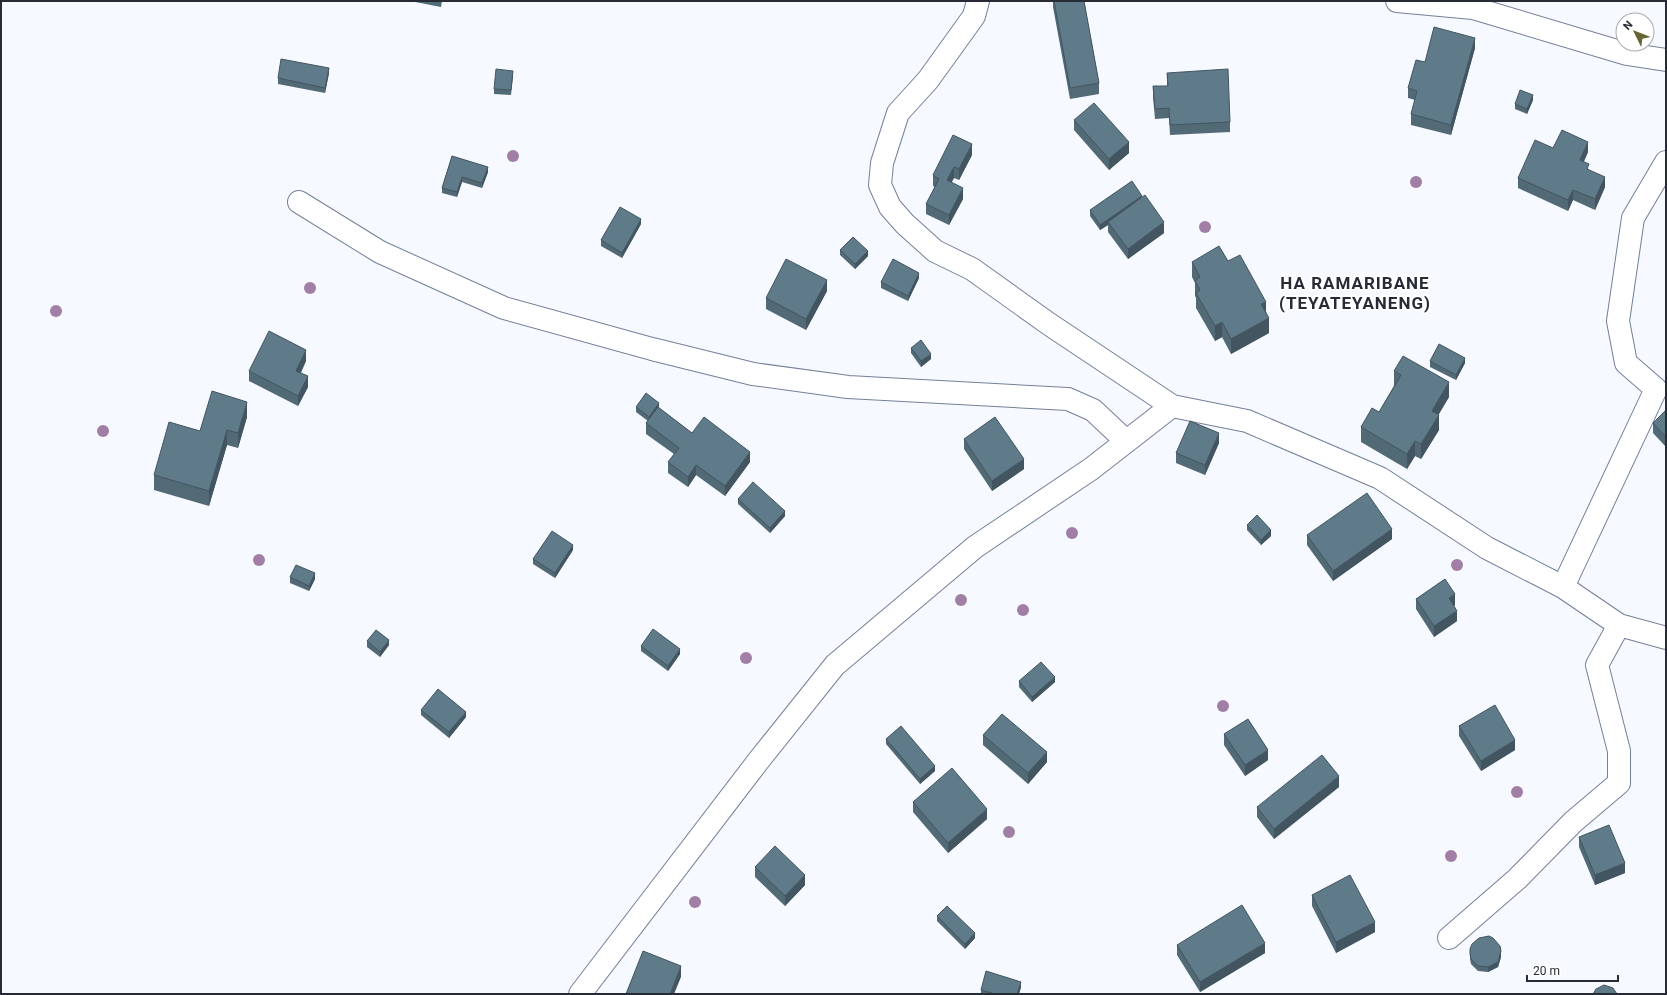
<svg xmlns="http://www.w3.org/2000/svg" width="1667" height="995" viewBox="0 0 1667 995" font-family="Roboto,sans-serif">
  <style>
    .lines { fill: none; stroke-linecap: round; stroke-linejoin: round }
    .minor-casing { stroke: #738098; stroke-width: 24 }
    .minor { stroke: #fff; stroke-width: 22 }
    .tree { fill: #a17ea6 }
    .wall { fill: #526976 }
    .shaded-wall { fill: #425560 }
    .building { fill: #5f7a89; stroke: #425560 }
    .labels { text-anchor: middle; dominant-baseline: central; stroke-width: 4; stroke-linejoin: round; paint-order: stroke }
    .district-label { font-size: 17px; font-weight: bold; letter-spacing: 1px; fill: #262b35; stroke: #fff }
  </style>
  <rect width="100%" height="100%" fill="#f6f9ff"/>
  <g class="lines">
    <defs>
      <path id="minor" d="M978,1L974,16L928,80L898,113L882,163L880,185L890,207L905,224L935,251L972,269L1049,324L1172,406L1247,421L1380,478L1487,548L1563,587L1619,625L1666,638
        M1397,1L1473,8L1627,54L1666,60
        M299,202L380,252L504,308L652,349L753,374L848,387L1068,399L1093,410L1126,441
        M1563,587L1656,389L1626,363L1618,321L1633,218L1666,162
        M1449,938L1517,879L1573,822L1619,783V751L1597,665L1619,625
        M580,994L759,760L835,665L975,547L1091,469L1172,406"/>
    </defs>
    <use href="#minor" class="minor-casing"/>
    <use href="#minor" class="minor"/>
  </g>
  <g class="tree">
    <circle cx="513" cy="156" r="6"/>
    <circle cx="1416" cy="182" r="6"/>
    <circle cx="1205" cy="227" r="6"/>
    <circle cx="310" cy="288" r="6"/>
    <circle cx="56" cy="311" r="6"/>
    <circle cx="103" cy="431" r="6"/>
    <circle cx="1072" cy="533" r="6"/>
    <circle cx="259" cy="560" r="6"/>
    <circle cx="1457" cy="565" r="6"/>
    <circle cx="961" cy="600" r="6"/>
    <circle cx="1023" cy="610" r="6"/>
    <circle cx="746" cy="658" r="6"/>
    <circle cx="1223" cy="706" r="6"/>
    <circle cx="1517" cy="792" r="6"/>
    <circle cx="1009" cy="832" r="6"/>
    <circle cx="1451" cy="856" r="6"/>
    <circle cx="695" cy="902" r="6"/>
  </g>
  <path class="wall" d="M410,1H442L441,7Z
    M1053,1H1084L1099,83V94L1070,99L1053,7Z
    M1475,48L1451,135L1411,125V114L1415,100L1408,98V88L1425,62Z
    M329,73L325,93L278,84V78Z
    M1167,73L1230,122V132L1170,135L1169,118L1155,119L1153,97V86H1167Z
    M513,76L511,95L494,94V89Z
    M1533,100L1527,114L1515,109V104Z
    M1074,120L1129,153L1109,170L1074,130Z
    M1553,148L1588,152L1583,162L1589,170L1605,187L1595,210L1573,200L1568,211L1518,188V178Z
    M972,155L959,180L954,178L951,182L963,199L949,225L926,214V204L935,187L933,186V175Z
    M452,156L488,172L482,188L462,182L457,197L442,193V188Z
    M1142,197L1164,233L1128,259L1108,232V225L1100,230L1090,216V210Z
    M641,224L622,258L601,246V240Z
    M840,250L868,256L855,269L840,255Z
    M1228,261L1266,311L1269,333L1231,354L1222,337L1215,341L1196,308V298L1195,296V283L1192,277V262Z
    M919,278L908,301L881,288V282Z
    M827,291L806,330L766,309V298Z
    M911,348L931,359L921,367L911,353Z
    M306,361L301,373L308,387L298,406L249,381V371Z
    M1430,361L1465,363L1456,380L1430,367Z
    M1394,371L1449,397L1438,415L1439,430L1421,459L1415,456L1407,469L1361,442V427L1379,412L1394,386Z
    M636,407L659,408L692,433L750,462L725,496L696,475L688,487L668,473V462L674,454L646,434V423L648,421L636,412Z
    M1666,410V447L1653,433V423Z
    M247,417L238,448L227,445L209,506L154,490V475L200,431Z
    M964,439L1024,469L992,491L964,449Z
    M1219,443L1205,475L1176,463V453Z
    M738,499L785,516L770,533L738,504Z
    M1247,525L1271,536L1261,545L1247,530Z
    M1307,535L1392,539L1333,581L1307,545Z
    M573,550L555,578L533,564V559Z
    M290,577L315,579L309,591L290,583Z
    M1416,599L1455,605L1454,606L1457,621L1434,637L1416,609Z
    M367,641L389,645L380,657L367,647Z
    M641,646L680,654L668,671L641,651Z
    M1019,681L1055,682L1032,702L1019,687Z
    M421,710L466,717L449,738L421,715Z
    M1459,726L1515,750L1481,771L1459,736Z
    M1224,734L1268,760L1245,776L1224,745Z
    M983,735L1047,762L1028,784L983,745Z
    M886,739L935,771L920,784L886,744Z
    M1339,787L1274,839L1257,817V807Z
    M913,802L987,819L948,853L913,812Z
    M1579,837L1625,873L1595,885L1579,847Z
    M755,867L805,885L785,906L755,877Z
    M1312,895L1375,932L1336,953L1312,906Z
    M937,916L975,938L965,949L937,921Z
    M1177,945L1265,953L1200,992L1177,955Z
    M1470,949L1501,957L1498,967L1488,972L1478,971L1471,964L1470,959Z
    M1021,987L1019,994H981V990Z"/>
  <path class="shaded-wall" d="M1475,38V48L1451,135V125Z
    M329,68V73L325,93V88Z
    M1533,95V100L1527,114V109Z
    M1129,142V153L1109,170V159Z
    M1588,142V152L1580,171V160Z
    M972,144V155L959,180V169Z
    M488,167V172L482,188V183Z
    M954,167V178L947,191V180Z
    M462,177V182L457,197V192Z
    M1605,177V187L1595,210V199Z
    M963,188V199L949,225V215Z
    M1573,190V200L1568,211V200Z
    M1142,196V201L1108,222V225L1100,230V225Z
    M641,219V224L622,258V253Z
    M1164,222V233L1128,259V249Z
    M868,251V256L855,269V264Z
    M919,273V278L908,301V296Z
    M827,280V291L806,330V319Z
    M1266,302V317L1261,304Z
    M1269,318V333L1231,354V339Z
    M1222,322V337L1215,341V326Z
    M306,350V361L296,381V371Z
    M931,354V359L921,367V361Z
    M1465,358V363L1456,380V375Z
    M308,376V387L298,406V396Z
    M1449,382V397L1432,426V411Z
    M247,402V417L238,448V433Z
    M659,403V408L649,422V417Z
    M1439,415V430L1421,459V444Z
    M227,430V445L209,506V491Z
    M1219,433V443L1205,475V465Z
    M1415,441V456L1407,469V454Z
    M750,452V462L725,496V486Z
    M1024,459V469L992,491V481Z
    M696,465V475L688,487V477Z
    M785,511V516L770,533V528Z
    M1392,529V539L1333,581V571Z
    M1271,530V536L1261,545V540Z
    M573,545V550L555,578V573Z
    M315,573V579L309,591V586Z
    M1455,594V605L1449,609V598Z
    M1457,611V621L1434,637V626Z
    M389,640V645L380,657V652Z
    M680,649V654L668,671V666Z
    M1055,677V682L1032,702V697Z
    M466,712V717L449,738V732Z
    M1515,740V750L1481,771V761Z
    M1268,750V760L1245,776V765Z
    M1047,752V762L1028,784V773Z
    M935,766V771L920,784V779Z
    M1339,776V787L1274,839V829Z
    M987,809V819L948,853V843Z
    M1625,863V873L1595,885V875Z
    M805,875V885L785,906V896Z
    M1375,922V932L1336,953V942Z
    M975,933V938L965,949V944Z
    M1265,943V953L1200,992V982Z
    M1501,951V957L1498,967L1488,972V967Z
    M681,966V977L674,994H670Z
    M1021,982V987L1019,994H1017Z"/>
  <path class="building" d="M1054,1H1084L1099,83L1070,88Z
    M1434,27L1475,38L1451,125L1411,114L1417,91L1408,88L1416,60L1425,62Z
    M281,59L329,68L325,88L278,78Z
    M496,69L513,71L511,90L494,89Z
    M1228,69L1230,122L1170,125L1169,108L1155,109L1153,86H1168L1167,73Z
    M1520,90L1533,95L1527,109L1515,104Z
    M1094,103L1129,142L1109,159L1074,120Z
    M1562,130L1588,142L1580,160L1589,164L1587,169L1605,177L1595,199L1573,190L1568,200L1518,178L1535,140L1553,148Z
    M953,135L972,144L959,169L954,167L947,180L963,188L949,215L926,204L939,179L933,175Z
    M452,156L488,167L482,183L462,177L457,192L442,188Z
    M1132,181L1142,196L1100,225L1090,210Z
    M1145,195L1164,222L1128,249L1108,222Z
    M620,207L641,219L622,253L601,240Z
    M853,237L868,251L855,264L840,250Z
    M1219,246L1228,261L1240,255L1266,302L1261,304L1269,318L1231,339L1222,322L1215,326L1196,293L1200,290L1195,281L1200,277L1192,262Z
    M786,259L827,280L806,319L766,298Z
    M893,259L919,273L908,296L881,282Z
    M269,331L306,350L296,371L308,376L298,396L249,371Z
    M921,340L931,354L921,361L911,348Z
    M1439,344L1465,358L1456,375L1430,361Z
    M1403,356L1449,382L1432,411L1439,415L1421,444L1415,441L1407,454L1361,427L1372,408L1379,412L1401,375L1394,371Z
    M212,391L247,402L238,433L227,430L209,491L154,475L169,422L200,431Z
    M646,393L659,403L649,417L636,407Z
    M658,407L692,433L704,417L750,452L725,486L696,465L688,477L668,462L679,448L646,423Z
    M1666,410V437L1653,423Z
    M995,417L1024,459L992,481L964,439Z
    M1190,421L1219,433L1205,465L1176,453Z
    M753,482L785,511L770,528L738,499Z
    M1367,493L1392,529L1333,571L1307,535Z
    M1257,515L1271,530L1261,540L1247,525Z
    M552,531L573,545L555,573L533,559Z
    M296,565L315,573L309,586L290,577Z
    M1445,579L1455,594L1449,598L1457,611L1434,626L1416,599Z
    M653,629L680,649L668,666L641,646Z
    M376,630L389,640L380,652L367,641Z
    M1041,662L1055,677L1032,697L1019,681Z
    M438,689L466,712L449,732L421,710Z
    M1495,705L1515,740L1481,761L1459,726Z
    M1002,714L1047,752L1028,773L983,735Z
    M1248,719L1268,750L1245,765L1224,734Z
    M901,726L935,766L920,779L886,739Z
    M1322,755L1339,776L1274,829L1257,807Z
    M952,768L987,809L948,843L913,802Z
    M1609,825L1625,863L1595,875L1579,837Z
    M775,846L805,875L785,896L755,867Z
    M1350,875L1375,922L1336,942L1312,895Z
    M1242,905L1265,943L1200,982L1177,945Z
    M947,906L975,933L965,944L937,916Z
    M1489,936L1493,938L1500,946L1501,951L1498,962L1488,967L1478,966L1471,959L1470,954V949L1472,944L1479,938Z
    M643,951L681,966L670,994H626Z
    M986,971L1021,982L1017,994H995L981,990Z
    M1604,985L1613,988L1617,994H1593L1596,989Z"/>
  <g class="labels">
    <g class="district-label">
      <text x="1355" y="283">HA RAMARIBANE<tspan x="1355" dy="20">(TEYATEYANENG)</tspan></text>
    </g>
  </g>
  <rect width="1667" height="995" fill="none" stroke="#262b35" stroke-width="4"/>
  <g transform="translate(1635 32) rotate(313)"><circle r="19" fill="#ffffff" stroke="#a8aaae"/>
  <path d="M0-3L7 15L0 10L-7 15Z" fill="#666532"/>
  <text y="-6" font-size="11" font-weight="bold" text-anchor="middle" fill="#262b35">N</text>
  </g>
  <path d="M1527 975v6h91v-6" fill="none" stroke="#262b35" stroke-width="2"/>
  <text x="1533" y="975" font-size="12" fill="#262b35" stroke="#ffffff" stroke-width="3" paint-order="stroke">20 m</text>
</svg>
